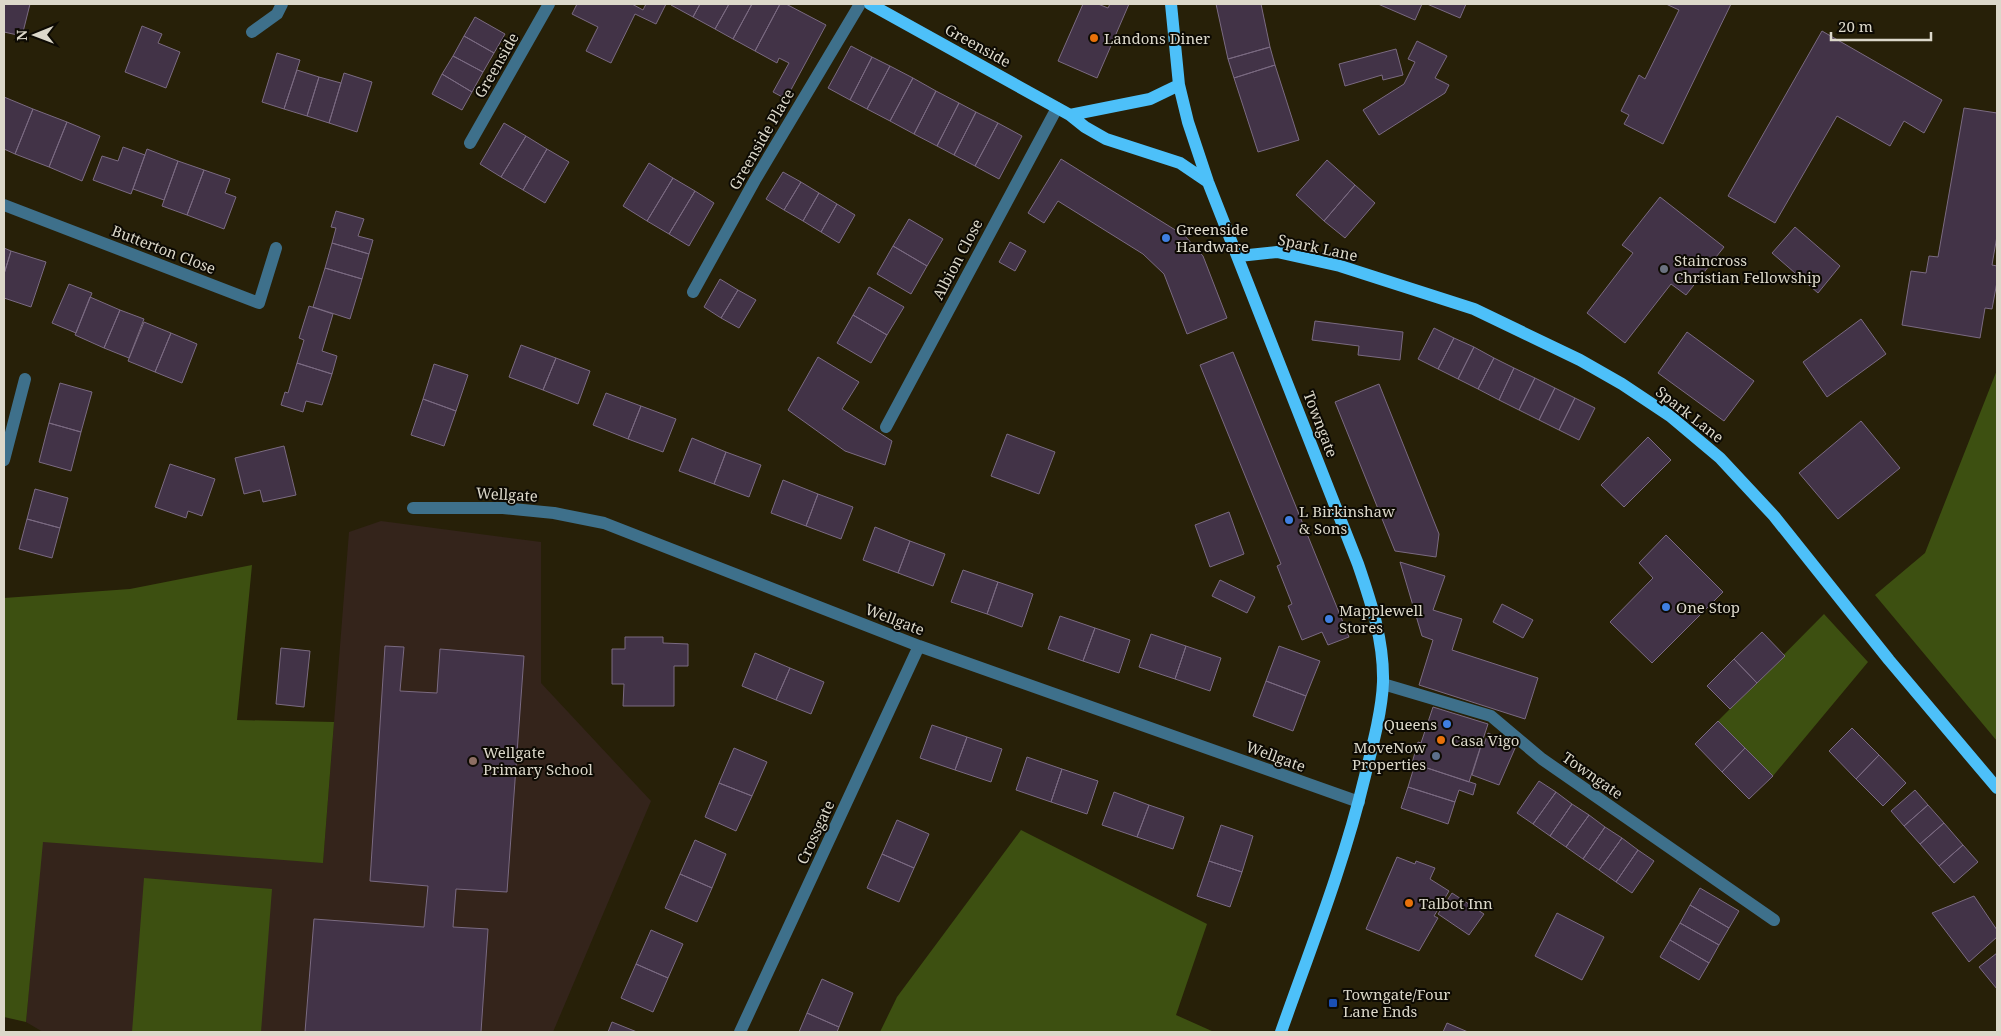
<svg xmlns="http://www.w3.org/2000/svg" width="2001" height="1036" viewBox="0 0 2001 1036" font-family="'Noto Serif',serif">
  <style>
    .education { fill: #34241b }
    .green { fill: #3d5011 }
    .building { fill: #423347; stroke: #7a6a81 }
    .lines { fill: none; stroke-linecap: round; stroke-linejoin: round }
    .minor { stroke: #3e708b; stroke-width: 12 }
    .major { stroke: #4dc0f9; stroke-width: 12 }
    .food-dot { fill: #e8710a; stroke: #0d0a03; stroke-width: 2 }
    .shop-dot { fill: #3f7fe0; stroke: #0d0a03; stroke-width: 2 }
    .worship-dot { fill: #6b7280; stroke: #0d0a03; stroke-width: 2 }
    .service-dot { fill: #5c6f8a; stroke: #0d0a03; stroke-width: 2 }
    .education-dot { fill: #8d6e63; stroke: #0d0a03; stroke-width: 2 }
    .transit-dot { fill: #1a4fb4; stroke: #0d0a03; stroke-width: 2 }
    .labels { text-anchor: middle; dominant-baseline: central; stroke-width: 4; stroke-linejoin: round; paint-order: stroke }
    .poi-label { font-size: 15px; fill: #dcd8ca; stroke: #0d0a03; text-anchor: start }
    .street-label { font-size: 15px; fill: #dcd8ca; stroke: #0d0a03 }
  </style>
  <rect width="100%" height="100%" fill="#272008"/>
  <path class="education" d="M381,521L541,542V683L651,801L553,1032H43L26,1022L42,841L323,862L349,532Z"/>
  <path class="green" d="M1997,370V741L1875,595L1925,553Z
    M252,565L237,720L334,722L323,863L43,842L26,1022L4,1017V598L130,589Z
    M1824,614L1868,662L1773,776L1718,721Z
    M1021,830L1207,924L1176,1015L1214,1032H880L897,997Z
    M144,878L272,889L261,1032H132Z"/>
  <path class="building" d="M4,4H30L22,36L4,32Z
    M577,4H632L643,10L646,4H666L656,24L635,14L611,63L586,51L598,27L572,14Z
    M671,4H700L693,17L671,5Z
    M700,4H729L715,29L693,17Z
    M729,4H752L733,39L715,29Z
    M752,4H780L755,51L733,39Z
    M780,4H786L826,25L786,99L773,92L789,63L779,58L777,63L755,51Z
    M1083,4H1098L1108,8L1110,4H1129L1097,78L1058,61Z
    M1216,4H1261L1270,47L1228,59Z
    M1378,4H1422L1415,20Z
    M1427,4H1466L1460,18Z
    M1666,4H1731L1663,144L1624,124L1629,115L1621,111L1639,75L1645,79L1679,10Z
    M475,17L505,34L494,53L464,36Z
    M142,26L162,34L158,43L180,52L166,88L125,72Z
    M1822,31L1942,100L1924,133L1904,121L1890,146L1837,116L1775,223L1728,196Z
    M464,36L494,53L483,72L453,56Z
    M1417,41L1447,56L1435,78L1449,85L1445,93L1379,135L1363,110L1404,84L1415,62L1408,59Z
    M851,46L872,57L850,100L828,88Z
    M1270,47L1275,65L1234,78L1228,59Z
    M1396,49L1403,75L1383,80L1382,75L1345,86L1339,64Z
    M277,53L300,60L284,109L262,102Z
    M453,56L483,72L472,92L442,74Z
    M872,57L890,66L867,109L850,100Z
    M1275,65L1299,140L1258,152L1234,78Z
    M890,66L913,78L890,121L867,109Z
    M297,70L319,77L307,116L284,109Z
    M344,73L372,82L357,132L329,123Z
    M442,74L472,92L462,110L432,94Z
    M319,77L341,83L329,123L307,116Z
    M913,78L936,91L914,134L890,121Z
    M936,91L959,103L937,146L914,134Z
    M4,97L33,109L15,154L4,149Z
    M959,103L976,112L954,155L937,146Z
    M1964,108L1997,113V236L1992,265L1997,266V282L1992,309L1985,308L1980,338L1902,325L1911,271L1926,273L1929,256L1938,257Z
    M33,109L67,122L49,167L15,154Z
    M976,112L998,123L975,166L954,155Z
    M67,122L100,136L82,181L49,167Z
    M504,123L526,136L501,177L480,164Z
    M998,123L1022,136L999,179L975,166Z
    M526,136L547,149L523,190L501,177Z
    M123,147L145,155L131,194L93,180L102,156L118,161Z
    M147,149L178,161L164,200L133,189Z
    M547,149L569,162L545,203L523,190Z
    M1061,159L1185,236L1203,256L1227,318L1187,334L1164,274L1143,254L1058,201L1044,223L1028,213Z
    M1327,160L1355,185L1324,221L1296,195Z
    M178,161L204,170L187,215L162,206Z
    M649,163L673,178L647,221L623,206Z
    M204,170L230,179L225,193L236,197L224,229L187,215Z
    M783,172L801,182L784,210L766,199Z
    M673,178L695,191L669,234L647,221Z
    M801,182L819,193L803,221L784,210Z
    M1355,185L1375,203L1345,238L1324,221Z
    M695,191L714,203L689,246L669,234Z
    M819,193L837,204L821,232L803,221Z
    M1660,197L1724,247L1686,295L1671,284L1625,343L1587,313L1633,253L1622,245Z
    M837,204L855,215L839,243L821,232Z
    M336,211L364,219L358,236L373,240L369,254L332,243L336,228L331,227Z
    M909,219L943,239L927,266L893,246Z
    M1795,227L1840,266L1818,293L1772,253Z
    M1010,242L1026,251L1015,271L999,262Z
    M332,243L369,254L362,279L325,268Z
    M893,246L927,266L911,294L877,274Z
    M4,248L11,251L4,274Z
    M11,251L46,262L31,307L4,298V274Z
    M325,268L362,279L350,319L313,307Z
    M720,279L738,290L721,318L704,307Z
    M69,284L92,293L76,333L52,323Z
    M869,287L904,307L887,335L853,315Z
    M738,290L756,300L739,328L721,318Z
    M90,297L120,310L104,348L75,335Z
    M309,306L333,314L322,351L337,356L332,374L297,363L304,340L299,338Z
    M120,310L144,319L129,358L104,348Z
    M853,315L887,335L871,363L837,343Z
    M1861,319L1886,354L1827,397L1803,362Z
    M1315,321L1403,332L1400,360L1358,355L1359,346L1312,340Z
    M144,322L171,333L155,372L128,361Z
    M1434,328L1454,338L1438,369L1418,359Z
    M1687,332L1754,381L1724,421L1658,373Z
    M171,333L197,344L182,383L155,372Z
    M1454,338L1474,347L1458,379L1438,369Z
    M521,345L556,358L543,390L509,377Z
    M1474,347L1494,358L1478,389L1458,379Z
    M1233,352L1349,637L1328,645L1322,632L1302,640L1288,606L1292,604L1277,566L1281,564L1200,365Z
    M818,357L859,382L842,409L892,441L885,465L845,451L788,410Z
    M556,358L590,371L578,404L543,390Z
    M1494,358L1514,368L1499,400L1478,389Z
    M297,363L332,374L322,405L306,401L303,412L281,405L285,392L288,393Z
    M434,364L468,375L456,411L423,399Z
    M1514,368L1535,378L1519,410L1499,400Z
    M1535,378L1555,388L1539,420L1519,410Z
    M60,383L92,392L81,432L49,423Z
    M1379,384L1439,534L1436,557L1395,551L1335,402Z
    M1555,388L1575,398L1559,430L1539,420Z
    M606,393L641,406L628,439L593,425Z
    M1575,398L1595,408L1579,440L1559,430Z
    M423,399L456,411L444,446L411,435Z
    M641,406L676,419L663,452L628,439Z
    M1861,421L1900,468L1838,519L1799,473Z
    M49,423L81,432L71,471L39,462Z
    M1007,434L1055,452L1039,494L991,476Z
    M1648,437L1671,460L1624,507L1601,485Z
    M692,438L726,452L714,484L679,471Z
    M284,446L296,495L263,502L260,490L244,494L235,458Z
    M726,452L761,465L749,497L714,484Z
    M170,464L215,479L202,516L188,511L186,518L155,507Z
    M783,480L818,494L806,526L771,513Z
    M35,489L68,498L60,528L27,519Z
    M818,494L853,507L841,539L806,526Z
    M1229,512L1244,554L1210,567L1195,525Z
    M27,519L60,528L52,558L19,549Z
    M875,527L910,541L898,573L863,560Z
    M1666,535L1723,592L1652,663L1610,622L1653,578L1639,563Z
    M910,541L945,554L933,586L898,573Z
    M1400,562L1445,576L1433,610L1462,619L1452,650L1538,678L1525,719L1419,685L1433,640L1422,636Z
    M963,570L998,582L987,614L951,602Z
    M1220,580L1255,597L1247,613L1212,596Z
    M998,582L1033,594L1022,627L987,614Z
    M1502,604L1533,620L1523,638L1493,622Z
    M1060,616L1095,628L1083,661L1048,649Z
    M1095,628L1130,640L1119,673L1083,661Z
    M1762,632L1785,656L1757,683L1734,659Z
    M1151,634L1186,646L1175,679L1139,667Z
    M625,637H663V643L688,644V666H674V706H623L624,684H612V649H625Z
    M385,646L404,647L400,691L437,693L440,649L524,656L507,892L456,889L453,927L488,929L481,1032H305L314,919L424,927L428,886L370,881Z
    M1186,646L1221,658L1210,691L1175,679Z
    M1279,646L1320,661L1306,696L1266,681Z
    M281,648L310,651L304,707L276,704Z
    M755,653L790,668L776,700L742,686Z
    M1734,659L1757,683L1730,709L1707,686Z
    M790,668L824,682L811,714L776,700Z
    M1266,681L1306,696L1293,731L1253,716Z
    M1433,707L1488,724L1469,782L1412,763L1418,742L1421,743Z
    M1718,721L1745,748L1722,772L1695,744Z
    M932,725L967,737L955,770L920,758Z
    M1852,728L1879,755L1856,779L1829,751Z
    M1488,733L1516,746L1499,785L1472,775L1481,746L1483,747Z
    M967,737L1002,749L991,782L955,770Z
    M734,748L767,762L752,796L719,783Z
    M1745,748L1773,776L1749,799L1722,772Z
    M1879,755L1906,783L1883,806L1856,779Z
    M1027,757L1062,769L1051,802L1016,790Z
    M1415,764L1476,784L1473,795L1459,790L1455,802L1408,787Z
    M1062,769L1098,781L1087,814L1051,802Z
    M1539,781L1556,792L1533,824L1517,813Z
    M719,783L752,796L736,831L705,817Z
    M1408,787L1455,802L1448,824L1401,808Z
    M1915,790L1928,805L1904,826L1891,811Z
    M1114,792L1149,805L1137,837L1102,825Z
    M1556,792L1572,804L1550,836L1533,824Z
    M1572,804L1589,815L1566,847L1550,836Z
    M1149,805L1184,817L1173,849L1137,837Z
    M1928,805L1944,823L1920,844L1904,826Z
    M1589,815L1605,827L1583,859L1566,847Z
    M897,820L929,834L914,868L882,854Z
    M1944,823L1963,845L1939,866L1920,844Z
    M1221,825L1253,836L1242,872L1209,861Z
    M1605,827L1622,838L1599,870L1583,859Z
    M1622,838L1638,850L1616,882L1599,870Z
    M695,840L726,854L712,888L680,874Z
    M1963,845L1978,862L1954,883L1939,866Z
    M1638,850L1654,861L1632,893L1616,882Z
    M882,854L914,868L899,902L867,888Z
    M1397,857L1415,864L1416,861L1435,868L1430,879L1449,891L1434,916L1438,918L1419,951L1366,929Z
    M1209,861L1242,872L1230,907L1197,896Z
    M680,874L712,888L697,922L665,908Z
    M1700,888L1739,911L1729,928L1690,905Z
    M1452,893L1484,914L1469,935L1438,914Z
    M1974,896L1997,930V937L1969,962L1932,913Z
    M1690,905L1729,928L1719,945L1680,923Z
    M1557,913L1604,937L1582,980L1535,956Z
    M1680,923L1719,945L1709,963L1670,940Z
    M651,930L683,944L668,978L636,964Z
    M1670,940L1709,963L1699,980L1660,957Z
    M1997,953V989L1979,967Z
    M636,964L668,978L653,1012L621,998Z
    M822,979L853,993L839,1027L807,1013Z
    M807,1013L839,1027L837,1032H799Z
    M612,1022L637,1032H608Z
    M1447,1023L1468,1032H1443Z"/>
  <g class="lines">
    <path class="minor" d="M252,32L277,14L282,4
      M470,143L549,4
      M4,205L259,303L276,248
      M693,292L755,180L860,4
      M886,427L1057,108
      M4,460L25,379
      M413,508H503L554,513L604,523L919,646L1359,802
      M1383,684L1491,716L1542,759L1774,920
      M740,1032L919,646"/>
    <path class="major" d="M870,4L1070,115L1085,127L1106,139L1180,163L1208,182
      M1171,4L1179,85L1188,122L1208,182L1358,564C1371,602 1384,641 1383,682C1382,711 1372,748 1365,776C1344,864 1311,947 1281,1032
      M1070,115L1150,99L1179,85
      M1239,256L1277,252L1340,266L1474,309L1580,360L1622,384L1670,416L1720,458L1774,516L1889,660L1997,788"/>
  </g>
  <g class="food-dot">
    <circle cx="1094" cy="38" r="5"/>
    <circle cx="1441" cy="740" r="5"/>
    <circle cx="1409" cy="903" r="5"/>
  </g>
  <g class="shop-dot">
    <circle cx="1166" cy="238" r="5"/>
    <circle cx="1289" cy="520" r="5"/>
    <circle cx="1666" cy="607" r="5"/>
    <circle cx="1329" cy="619" r="5"/>
    <circle cx="1447" cy="724" r="5"/>
  </g>
  <circle class="worship-dot" cx="1664" cy="269" r="5"/>
  <circle class="service-dot" cx="1436" cy="756" r="5"/>
  <circle class="education-dot" cx="473" cy="761" r="5"/>
  <rect class="transit-dot" x="1328" y="998" width="10" height="10" rx="2.5"/>
  <g class="labels">
    <g class="poi-label">
      <text x="1104" y="38">Landons Diner</text>
      <text x="1176" y="229">Greenside<tspan x="1176" dy="17">Hardware</tspan></text>
      <text x="1674" y="260">Staincross<tspan x="1674" dy="17">Christian Fellowship</tspan></text>
      <text x="1299" y="511">L Birkinshaw<tspan x="1299" dy="17">&amp; Sons</tspan></text>
      <text x="1676" y="607">One Stop</text>
      <text x="1339" y="610">Mapplewell<tspan x="1339" dy="17">Stores</tspan></text>
      <text x="1437" y="724" text-anchor="end">Queens</text>
      <text x="1451" y="740">Casa Vigo</text>
      <text x="1426" y="747" text-anchor="end">MoveNow<tspan x="1426" dy="17">Properties</tspan></text>
      <text x="483" y="752">Wellgate<tspan x="483" dy="17">Primary School</tspan></text>
      <text x="1419" y="903">Talbot Inn</text>
      <text x="1343" y="994">Towngate/Four<tspan x="1343" dy="17">Lane Ends</tspan></text>
    </g>
    <g class="street-label">
      <text transform="translate(978 45) rotate(29)">Greenside</text>
      <text transform="translate(496 65) rotate(-60)">Greenside</text>
      <text transform="translate(761 139) rotate(-60)">Greenside Place</text>
      <text transform="translate(1318 247) rotate(12)">Spark Lane</text>
      <text transform="translate(164 249) rotate(21)">Butterton Close</text>
      <text transform="translate(957 259) rotate(-62)">Albion Close</text>
      <text transform="translate(1690 414) rotate(38)">Spark Lane</text>
      <text transform="translate(1321 424) rotate(69)">Towngate</text>
      <text transform="translate(507 494) rotate(3)">Wellgate</text>
      <text transform="translate(895 619) rotate(21)">Wellgate</text>
      <text transform="translate(1276 756) rotate(20)">Wellgate</text>
      <text transform="translate(1593 775) rotate(35)">Towngate</text>
      <text transform="translate(815 832) rotate(-65)">Crossgate</text>
    </g>
  </g>
  <rect width="2001" height="1036" fill="none" stroke="#dcd8ca" stroke-width="10"/>
  <g transform="translate(35 35) rotate(269)" stroke="#0d0a03" stroke-width="4" paint-order="stroke">
  <path d="M0-4L9 19L0 12L-9 19Z" fill="#dcd8ca"/>
  <text y="-8" font-size="14" font-weight="bold" text-anchor="middle" fill="#dcd8ca">N</text>
  </g>
  <path d="M1831 32v8h100v-8" fill="none" stroke="#dcd8ca" stroke-width="2.5"/>
  <text x="1838" y="32" font-size="15" fill="#dcd8ca" stroke="#0d0a03" stroke-width="4" paint-order="stroke">20 m</text>
</svg>
